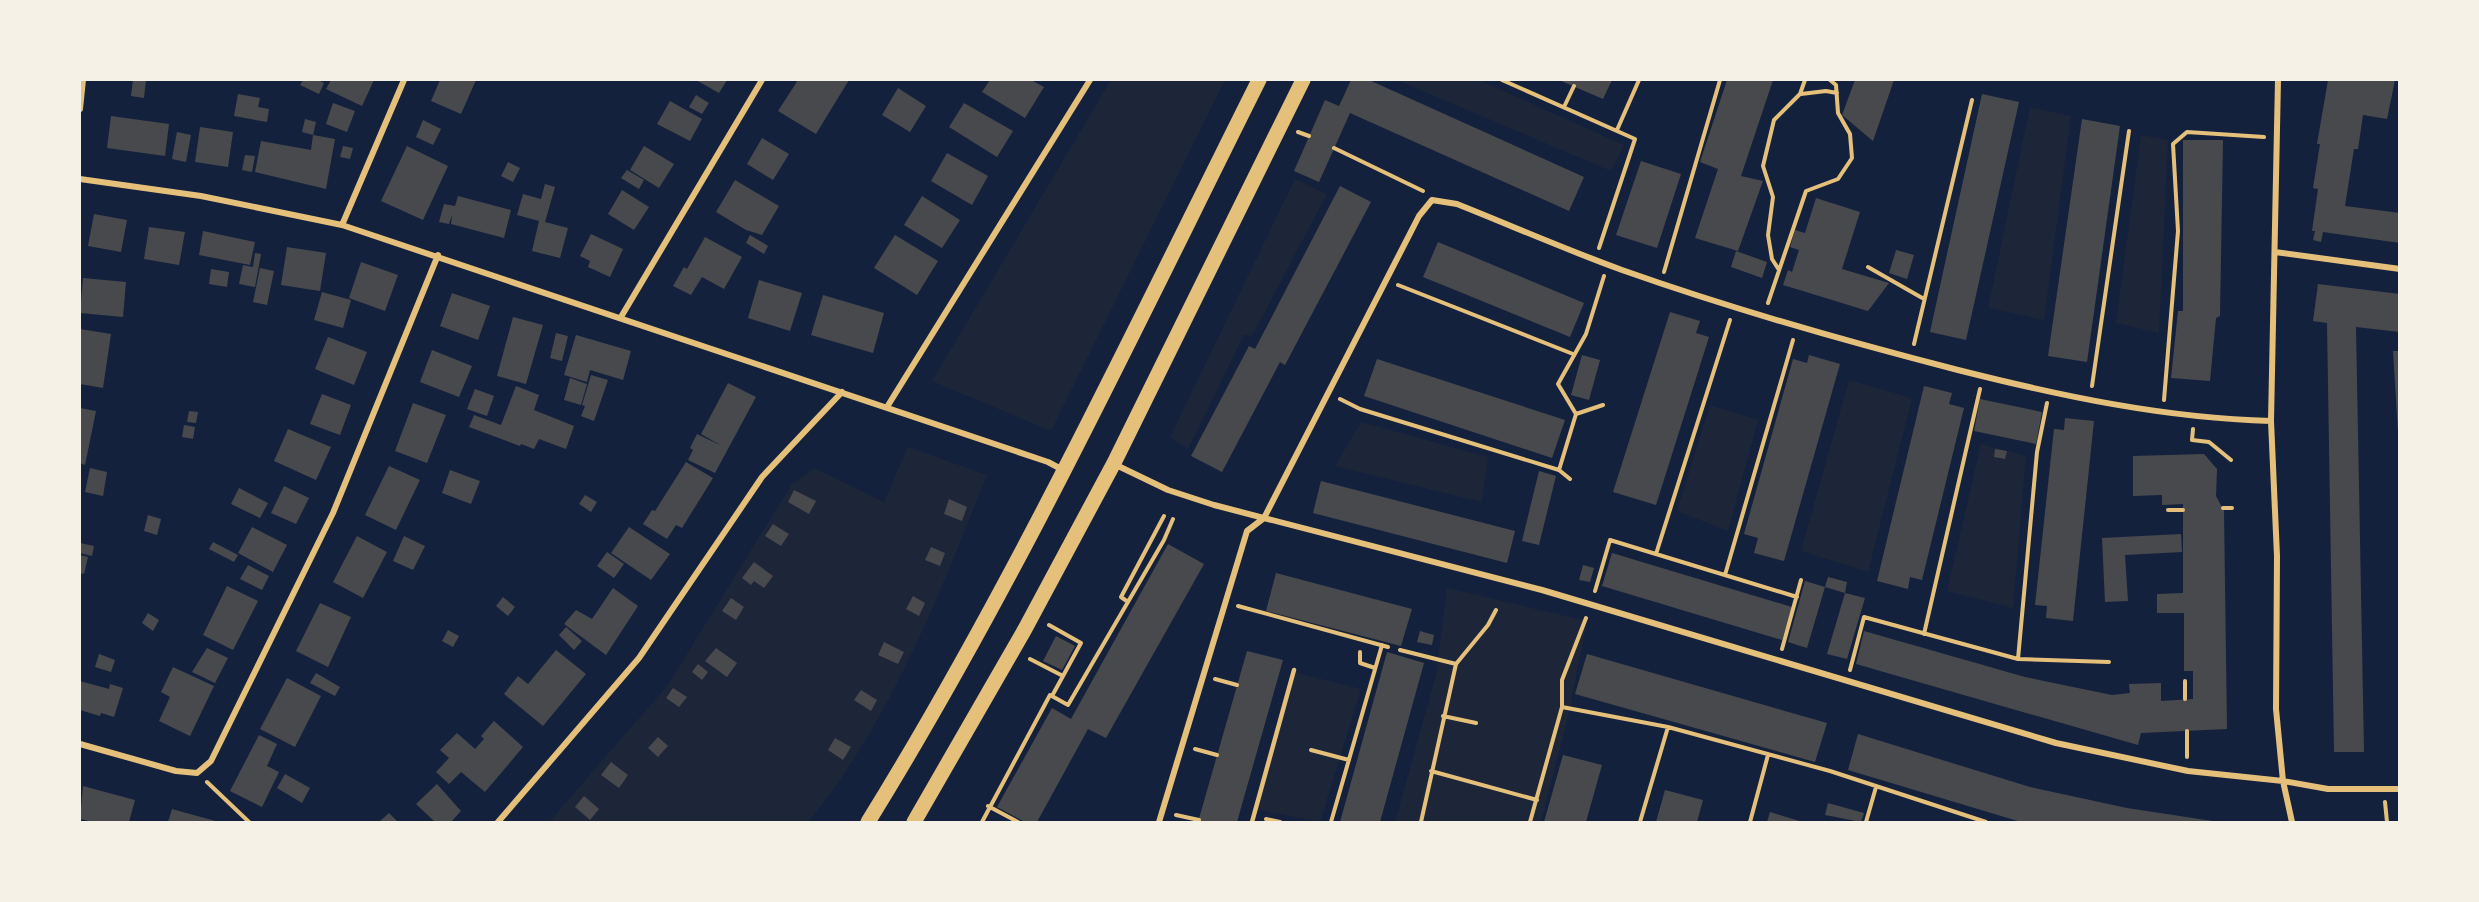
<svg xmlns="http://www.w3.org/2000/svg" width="2479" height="902" viewBox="0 0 2479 902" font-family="'Alegreya Sans',sans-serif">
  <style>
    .green { fill: #1d2539 }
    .building { fill: #48494c }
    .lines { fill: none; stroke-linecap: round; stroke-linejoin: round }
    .path { stroke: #e5c07b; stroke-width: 4 }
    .service { stroke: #e5c07b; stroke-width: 4.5 }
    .minor { stroke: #e5c07b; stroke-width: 6 }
    .primary { stroke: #e5c07b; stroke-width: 15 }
  </style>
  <rect width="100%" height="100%" fill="#14213d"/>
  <path class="green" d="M1111,80H1225L1051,431L932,381Z
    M1397,80H1479L1624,145L1611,171Z
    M2030,107L2071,116L2044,320L1988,308Z
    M2141,135L2168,140L2159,333L2116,323Z
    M1295,179L1327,194L1252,336L1244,335L1188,449L1170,437Z
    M1849,380L1912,398L1868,572L1801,551Z
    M1710,405L1758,420L1728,531L1677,511Z
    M1361,422L1488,457L1482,502L1335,466Z
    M1981,444L2026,456L2013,608L1947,591Z
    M908,447L987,475C940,593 890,723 808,822H549L668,685L791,485L814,468L884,502Z
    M1447,588L1587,621L1568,718L1541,822H1395L1436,675Z
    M1293,672L1361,689L1320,822L1255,809Z"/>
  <path class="building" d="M133,80H146L144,98L131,96Z
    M303,80H318L324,83L319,94L300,85Z
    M331,80H374L362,106L326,89Z
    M440,80H476L461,114L431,101Z
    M696,80H727L719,93Z
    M798,80H849L816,134L778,111Z
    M990,80H1031L1044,87L1025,118L982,92Z
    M1351,80H1369L1584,177L1569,211L1350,113L1319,182L1294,171L1325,100L1339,106Z
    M1559,80H1612L1603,99Z
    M1727,80H1773L1741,176L1763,181L1738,251L1695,238L1718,169L1700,162Z
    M1855,80H1894L1873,141L1842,115Z
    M2328,80H2395L2387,119L2363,115L2358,149H2354L2345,206L2400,213V243L2323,232L2321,242L2313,240L2315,231H2312L2318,189L2313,188L2320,144H2317Z
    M898,88L926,106L910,132L882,115Z
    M238,94L260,98L258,107L269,109L267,122L234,116Z
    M1982,94L2019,102L1966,340L1930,332Z
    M696,95L709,103L702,114L689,107Z
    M670,101L702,119L690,141L657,124Z
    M333,103L355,111L347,132L326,124Z
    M964,103L1013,131L997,157L949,127Z
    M111,116L169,124L165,156L107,148Z
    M305,119L316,122L313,135L302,132Z
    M2082,119L2120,126L2087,362L2048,356Z
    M423,120L441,129L433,145L416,137Z
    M200,127L233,132L228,167L195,162Z
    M177,132L191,135L186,162L172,159Z
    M313,135L335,139L326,189L255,172L261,141L311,150Z
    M762,138L789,154L773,180L747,164Z
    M2183,140H2223L2220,316L2216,318L2210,381L2171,378L2178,311H2183Z
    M343,146L353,148L350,159L340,157Z
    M407,146L448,166L423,220L381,201Z
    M644,146L674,164L659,188L630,170Z
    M947,153L988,176L972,205L931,181Z
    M245,155L255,156L252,172L242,170Z
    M1641,161L1681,174L1657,248L1616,235Z
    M508,162L520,168L513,182L501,176Z
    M627,170L644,180L639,189L621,178Z
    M735,180L779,206L762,235L746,230L716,212Z
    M545,184L555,187L545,222L568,228L560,258L532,251L539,221L517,215L523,194L541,199Z
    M1340,186L1371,202L1285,365L1280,362L1222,472L1191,456L1249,346L1255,349Z
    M622,190L649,207L634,230L608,214Z
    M458,196L511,210L504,238L451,224L452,215L449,224L439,222L444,204L455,206Z
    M922,196L960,220L942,248L904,225Z
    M1816,198L1860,212L1842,269L1889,283L1868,311L1783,285L1788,270L1792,272L1799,250L1790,247L1795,230L1805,233Z
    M94,214L127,220L121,252L88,246Z
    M149,227L185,232L179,265L144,259Z
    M203,231L255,242L250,265L199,255Z
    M591,234L623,249L610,277L588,267L590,261L580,256Z
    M750,235L768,246L764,254L746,243Z
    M895,235L938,261L917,295L874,268Z
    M705,237L742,257L724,289L702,277L691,295L673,286L684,267L687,269Z
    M1438,242L1584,303L1570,337L1423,277Z
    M287,247L326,253L320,291L281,285Z
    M1896,250L1914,255L1907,279L1889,273Z
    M1736,251L1767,262L1762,278L1731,267Z
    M255,253L261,254L255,287L239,284L243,265L253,267Z
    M361,262L398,275L385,311L349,298Z
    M260,268L274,271L267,305L253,302Z
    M211,269L229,272L227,287L209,284Z
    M83,278L126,282L123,317L80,313Z
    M759,280L802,293L790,331L748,318Z
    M2318,284L2400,294V332L2356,327L2364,752H2334L2327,323L2313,321Z
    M322,292L351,300L343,328L314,320Z
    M452,293L490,306L478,340L440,326Z
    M823,295L884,313L873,353L811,335Z
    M1670,312L1700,321L1696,333L1709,337L1656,505L1613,492Z
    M513,317L543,325L526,384L497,376Z
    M80,329L111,334L103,388L80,384Z
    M556,333L568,336L562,361L550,358Z
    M576,335L631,351L623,380L590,370L587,382L564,375Z
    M328,337L367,352L354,385L315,369Z
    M432,350L472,366L459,397L420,382Z
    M2393,351H2400V432H2398Z
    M1582,355L1600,360L1589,400L1571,395Z
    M1809,355L1840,364L1784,561L1754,553L1758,538L1744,534L1793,359L1807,363Z
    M1377,359L1565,420L1552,458L1364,396Z
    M591,375L608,380L594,421L581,416L585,406L582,405Z
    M570,378L587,384L581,405L564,400Z
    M728,383L756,397L715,473L688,460L693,450L690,448L697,434L722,446L701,434Z
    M516,386L539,395L534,410L574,426L566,449L539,439L534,449L521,444L520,446L469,427L474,415L501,425Z
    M1924,386L1952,393L1949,404L1964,408L1922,580L1910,577L1908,589L1877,581Z
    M475,389L494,396L487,416L467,409Z
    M322,394L351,405L340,435L310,424Z
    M1980,399L2042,412L2036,444L1974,431Z
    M413,403L446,415L427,463L395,451Z
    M80,408L96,411L85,465L80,463Z
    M189,411L198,412L196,423L187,422Z
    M2065,418L2094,421L2073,621L2046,618L2047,606L2035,605L2054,429L2064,430Z
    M184,425L195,427L193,439L182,437Z
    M288,429L331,447L316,480L274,461Z
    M1995,449L2007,451L2005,459L1994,457Z
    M2204,454L2217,469L2216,496L2224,511L2227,729L2141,733L2138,745L1856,664L1864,631L2025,677L2112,695L2130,693L2129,684L2161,683V701L2193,699V671H2184V613H2157V594L2183,593V504L2162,505V495L2133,496V456Z
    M686,462L713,478L682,528L676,525L667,539L643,524L652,510L655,511Z
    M389,466L420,480L396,530L365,515Z
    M90,468L107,472L103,496L85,492Z
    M450,470L480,481L471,504L442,493Z
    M1539,471L1556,476L1539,545L1522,541Z
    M1321,481L1515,531L1507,563L1313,513Z
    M284,486L309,498L296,524L271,513Z
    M239,488L268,503L260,518L231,504Z
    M794,490L816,501L809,514L788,502Z
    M585,495L597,502L591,512L579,504Z
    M949,499L967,507L962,521L944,514Z
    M148,515L161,519L157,535L144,531Z
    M773,524L789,534L781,546L765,536Z
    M252,527L287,545L273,572L238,553Z
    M629,527L670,554L651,580L611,553Z
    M2181,534L2182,552L2125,555L2128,601L2105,602L2102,538Z
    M357,536L387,552L363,598L333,582Z
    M404,536L425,546L413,570L393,561Z
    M213,542L238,555L234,562L209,549Z
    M80,543L94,546L92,556L80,553Z
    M1168,544L1204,564L1106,738L1088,729L1037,822H1025L997,807L1052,708L1071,719Z
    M931,547L945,553L940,566L925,560Z
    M607,552L624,564L614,578L597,566Z
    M1612,553L1792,607L1782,640L1602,586Z
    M80,555L88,557L84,574L80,573Z
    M754,562L773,576L764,588L754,581L751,585L742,578Z
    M248,565L269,576L262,590L240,579Z
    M1583,565L1594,568L1590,582L1579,580Z
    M1276,573L1412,609L1401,646L1266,611Z
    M1828,577L1847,582L1845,593L1825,587Z
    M1805,581L1825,587L1807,648L1788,642Z
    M227,586L258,601L233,650L203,635Z
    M613,588L638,606L606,655L564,624L576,610L592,619Z
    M1845,593L1865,598L1847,659L1827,654Z
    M913,596L925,603L919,616L906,609Z
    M503,597L515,607L508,616L496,606Z
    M731,598L744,607L736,620L722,611Z
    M320,603L351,617L328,667L296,651Z
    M148,613L159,620L153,631L142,623Z
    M566,627L582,641L574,650L559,635Z
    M448,630L459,636L453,647L442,641Z
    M1420,631L1434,635L1432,645L1417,642Z
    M1056,636L1075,646L1062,670L1043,661Z
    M884,642L904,652L898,664L878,655Z
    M207,648L228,658L215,683L192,672Z
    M716,648L737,663L727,677L705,661Z
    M556,650L586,674L543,726L504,694L518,676L528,684Z
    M1247,651L1283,660L1237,822H1198Z
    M1387,652L1424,663L1380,822H1340Z
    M99,654L115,660L111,672L95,667Z
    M1587,654L1827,723L1815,762L1575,694Z
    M698,664L708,672L702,680L692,672Z
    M173,667L214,686L190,736L159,721L170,697L161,692Z
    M316,673L340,687L335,696L310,683Z
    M287,678L321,696L295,747L260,729Z
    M80,681L109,689L110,684L123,688L114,717L101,713L100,716L80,710Z
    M673,688L687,697L679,707L666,698Z
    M861,690L877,700L871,711L854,700Z
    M494,721L523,747L485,792L461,772L449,784L436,772L449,758L440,750L457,733L475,749L484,739L481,736Z
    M1858,734L2030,787L2127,808L2219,822H2021L1848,770Z
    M259,735L277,744L267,766L279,772L262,807L230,791Z
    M658,737L668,746L658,757L648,748Z
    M835,738L851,747L843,760L828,750Z
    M1563,755L1602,765L1586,822H1544Z
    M611,762L628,775L619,788L601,775Z
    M285,774L310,788L302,803L277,788Z
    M437,784L461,811L451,822H435L416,804Z
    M83,786L135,800L129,822H94L80,819Z
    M1665,790L1703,800L1697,822H1656Z
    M584,796L599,809L590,820L575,807Z
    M1828,803L1864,813L1861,822L1825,815Z
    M172,809L219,822H168Z
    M1770,812L1803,822H1767Z
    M389,813L398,822H379Z"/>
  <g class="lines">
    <path class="path" d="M1502,80L1635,139L1599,248
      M1801,94L1826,91L1837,93
      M1564,107L1574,86
      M1617,130L1639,80
      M1298,132L1309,136
      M1334,148L1423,191
      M1868,267L1924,299
      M1779,270L1772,259L1768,235L1773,197L1763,166L1774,120L1800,94L1805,80
      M1664,272L1720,80
      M1398,285L1573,354
      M1768,303L1806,191L1838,179L1852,158L1850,134L1838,113L1836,85L1830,80
      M1914,344L1972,100
      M2092,386L2129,131
      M1340,399L1360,409L1559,470
      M2164,400L2178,231L2173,144L2187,132L2264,137
      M1576,414L1558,384L1586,334L1604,276
      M2193,429L2192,440L2209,442L2231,460
      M1570,479L1559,470L1576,414L1603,405
      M2223,508H2232
      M2168,510H2183
      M1656,554L1730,320
      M1725,575L1793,340
      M1595,591L1610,540L1797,597
      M1128,602L1121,597L1164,516
      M1238,606L1388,647
      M1586,618L1562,680V707L1668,727L1830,771L1986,822
      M1049,625L1081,643L1063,676
      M1924,634L1980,389
      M1782,649L1801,580
      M1400,650L1456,664
      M1360,652V663L1375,668
      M1030,659L1063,676L1052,696
      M2018,659L2037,452L2047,403
      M1850,670L1864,617L2018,659L2109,662
      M1215,679L1237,685
      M2185,681V699
      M1443,716L1476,723
      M2187,731V757
      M1195,749L1217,755
      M1311,750L1349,760
      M1431,771L1537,800
      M207,782L249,822
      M2385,802L2387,822
      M988,806L1018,822
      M1176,815L1199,820
      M1266,819L1280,822
      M982,822L1050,695L1068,705L1164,540L1173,519
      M1331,822L1382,645
      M1421,822L1456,664L1488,625L1496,610
      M1530,822L1562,707
      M1640,822L1668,727
      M1750,822L1768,755
      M1866,822L1876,787"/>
    <path class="service" d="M1252,822L1294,670"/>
    <path class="minor" d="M2278,80L2271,421L2277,556L2276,709L2283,781L2292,822
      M80,109L83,80
      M80,179L201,196L342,225L1048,462L1063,470
      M342,225L404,80
      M2275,252L2400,269
      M621,317L762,80
      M887,407L1090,80
      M1114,464L1168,490L1214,505L1542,590L2056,743L2188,771L2283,781L2328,789H2400
      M80,744L176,771L197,773L211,761L333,513L438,255
      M498,822L639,658L762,477L842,392
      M1159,822L1247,531L1264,518L1419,216L1432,200L1457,204C1512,226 1567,250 1622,270C1732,309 1845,341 1958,370C2061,396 2164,418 2271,421"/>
    <path class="primary" d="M868,822C1015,584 1134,330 1259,80
      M914,822L1025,629L1114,463L1303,80"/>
  </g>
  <rect width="2479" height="902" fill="none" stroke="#f6f1e7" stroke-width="162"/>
</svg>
